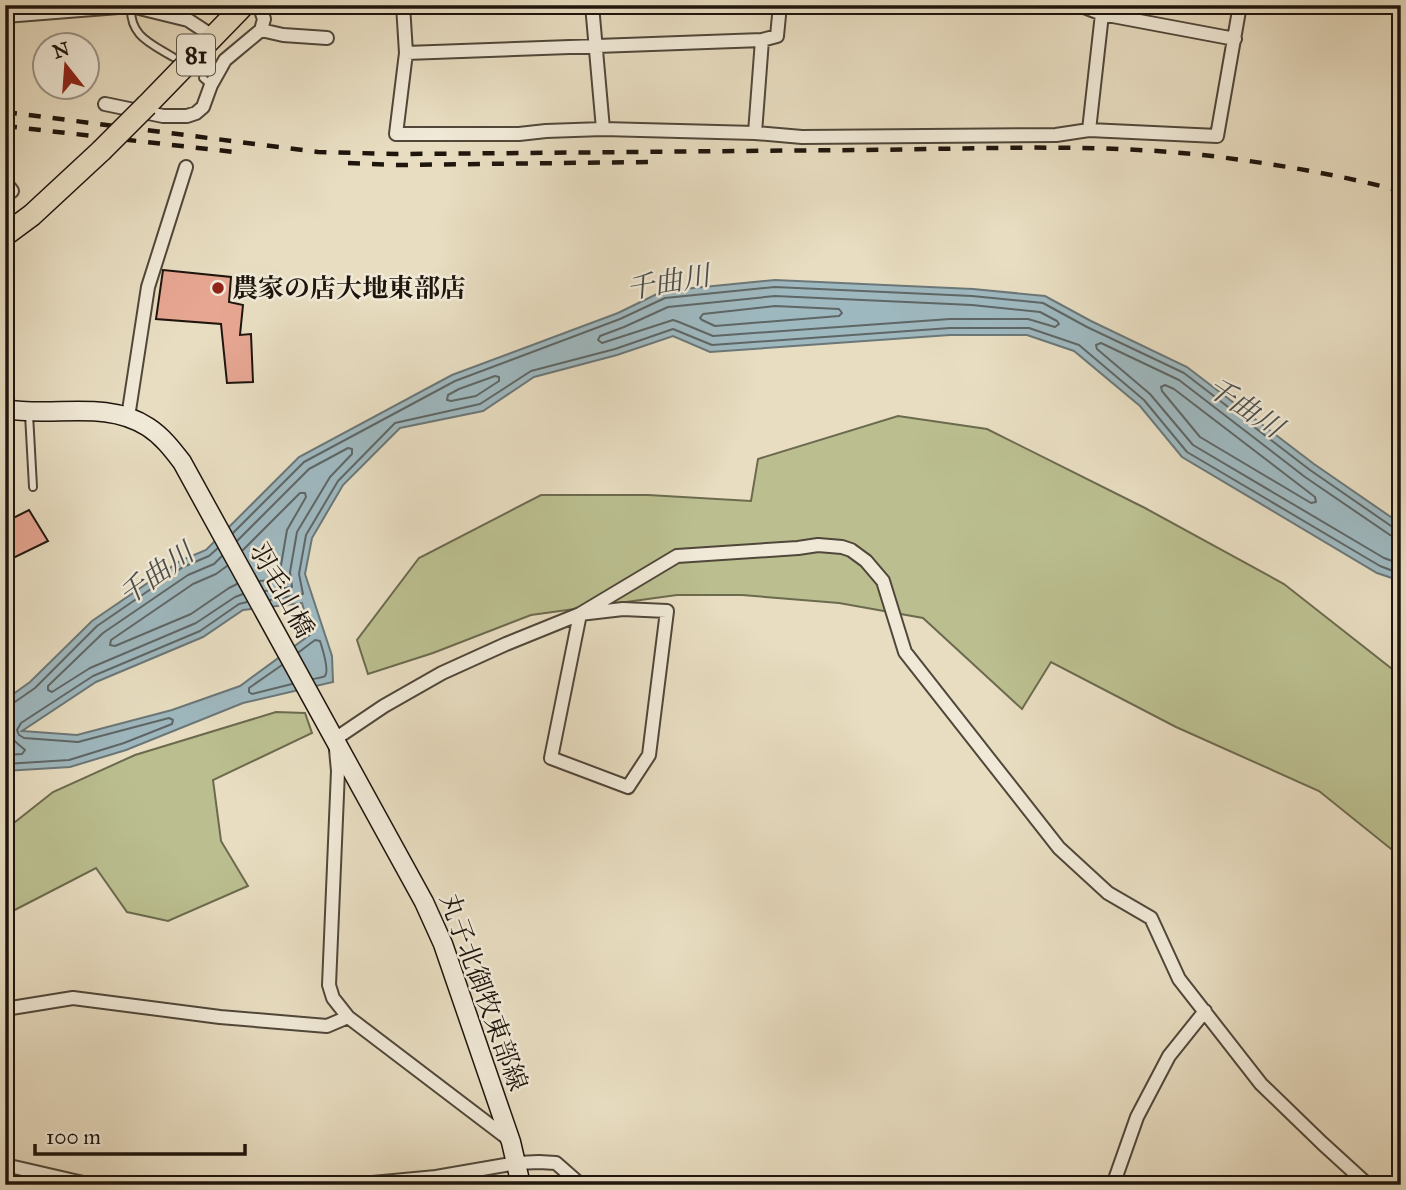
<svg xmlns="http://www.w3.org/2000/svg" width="1406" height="1190" viewBox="0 0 1406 1190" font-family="'IM FELL Great Primer','Noto Serif JP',serif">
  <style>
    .green { fill: #bbbf90; stroke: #6c6a4e; stroke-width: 2 }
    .water { fill: #9eb8bf; stroke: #6b7778; stroke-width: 2; fill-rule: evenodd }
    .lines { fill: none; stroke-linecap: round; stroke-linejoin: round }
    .shore { stroke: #5e6666; stroke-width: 2 }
    .building { fill: #e6a692; stroke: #1e150d; stroke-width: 2 }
    .service-casing { stroke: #50473a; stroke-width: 10 }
    .minor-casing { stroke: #50473a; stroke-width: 16 }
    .secondary-casing { stroke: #1e150d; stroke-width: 21 }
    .primary-casing { stroke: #1e150d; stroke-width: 24 }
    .service { stroke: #f0e9d7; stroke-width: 6 }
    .minor { stroke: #f0e9d7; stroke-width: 12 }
    .secondary { stroke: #f0e9d7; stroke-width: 18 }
    .primary { stroke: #e8ddc1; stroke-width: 21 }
    .rail { stroke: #1e150d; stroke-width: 4.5; stroke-dasharray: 12 12; stroke-linecap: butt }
    .primary-bridge-casing { stroke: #1e150d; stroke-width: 24; stroke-linecap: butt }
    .primary-bridge { stroke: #e8ddc1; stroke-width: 21 }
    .poi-dot { fill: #8f2418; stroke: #f0e9d7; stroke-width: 2.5 }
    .labels { text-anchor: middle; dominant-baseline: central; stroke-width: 5; stroke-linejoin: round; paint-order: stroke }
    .shield { fill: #f0e9d7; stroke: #5d554a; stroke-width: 2 }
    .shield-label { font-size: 24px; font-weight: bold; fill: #1e150d }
    .poi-label { font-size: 26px; font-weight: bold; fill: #1e150d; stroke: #f0e9d7; text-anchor: start }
    .street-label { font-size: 26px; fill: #1e150d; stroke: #f0e9d7 }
    .water-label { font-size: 28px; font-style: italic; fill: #4b4e4b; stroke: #f0e9d7 }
  </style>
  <rect width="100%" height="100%" fill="#e8ddc1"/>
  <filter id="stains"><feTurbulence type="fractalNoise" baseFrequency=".00286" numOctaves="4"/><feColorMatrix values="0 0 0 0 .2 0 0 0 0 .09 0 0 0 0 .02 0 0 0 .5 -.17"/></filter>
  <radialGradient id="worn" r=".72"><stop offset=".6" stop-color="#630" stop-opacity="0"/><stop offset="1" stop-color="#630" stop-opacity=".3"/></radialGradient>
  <path class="green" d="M898,416L987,429L1145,508L1284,584L1401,676V857L1319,791L1176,727L1051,662L1022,709L923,618L839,603L742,595H677L531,615L433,653L368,674L357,640L419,558L541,495H648L751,501L758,459Z
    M276,712L305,713L312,733L213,780L221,841L248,886L168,921L127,912L96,868L5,915V830L53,792L135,755Z"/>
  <path class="water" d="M775,280L973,289L1045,296L1091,321L1187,367L1314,464L1401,524V581L1377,573L1182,457L1140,406L1074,351L1027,335H950L710,352L673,336L617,355L534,377L483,411L400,428L343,485L312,538L305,574L332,656L333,682L243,703L126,750L70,767L5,771V700L30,682L92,621L180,561L206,550L299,457L452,375L618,313L663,291ZM302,603L311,634L240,686L172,710L77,735L22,731L96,682L203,637L243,610Z"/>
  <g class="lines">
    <path class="shore" d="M775,296L972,305L1040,312L1057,321L1059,324L1055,327L1028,319H950L713,336L679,322L673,320L602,343L598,340L600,336L624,327L668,307Z
      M775,306L839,309L842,313L839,316L715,326L702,320L700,318L703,314Z
      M495,376L499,377V381L476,396L451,401L447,400L448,395L459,389Z
      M1165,385L1174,389L1315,497L1316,502L1311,503L1200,437L1162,391L1161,387Z
      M233,533L304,462L455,381L620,319L665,298L775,287L972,296L1043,303L1087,327L1184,373L1310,470L1394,528L1401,529
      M1401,538L1390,535L1305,477L1179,380L1101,343L1096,345L1097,349L1150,394L1193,445L1384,558L1401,564
      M237,541L309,469L348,448L352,449V454L330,477L297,532L290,572L292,587L265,591
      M243,550L300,493H305L306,497L287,530L279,577L277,579L260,581
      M222,556L214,564L188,575L103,633L48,686V690L52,692L90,668L196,623L235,597L243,594
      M227,566L216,574L193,584L111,640L110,645L115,646L191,614L229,588L237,584
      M270,600L303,594L299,574L306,535L338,481L395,423L480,404L531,371L615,349L673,329L712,345L950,328H1029L1079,345L1144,400L1187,452L1380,566L1401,574
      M299,652L315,640L320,641C322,648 330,670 325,676C324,677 314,679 313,679
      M282,665L249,688V692L252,694L292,684
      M5,705L12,704L35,688L97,626L183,567L209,556L218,548
      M5,714H10L13,717C4,737 12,738 25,750L22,754L5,755
      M5,764L69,760L124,743L172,724L173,720L169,718L78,742L24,738L19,735L17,730L21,723L93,676L200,631L239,604L247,602"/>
  </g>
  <path class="building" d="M163,270L231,277L229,302L243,305L240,335L251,334L253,382L227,383L221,324L156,319Z
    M29,510L48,541L5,562V522Z"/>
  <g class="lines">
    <defs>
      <path id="service" d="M131,5C129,36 150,43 173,57
        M203,78L211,85
        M29,414L33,487"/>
      <path id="minor" d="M403,5L406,53L396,134H519L546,131L603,129L755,133L802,137L1056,135L1089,130
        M592,5L603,129
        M1079,5L1102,14L1235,39
        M1102,14L1089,130L1217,136L1240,5
        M5,16L131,6L188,20L214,37
        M261,30L283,35L327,38
        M406,53L762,40L777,36L780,5
        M105,104L163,116H187L196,113L203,107L211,85L225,60L261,30L264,19L259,5
        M755,133L762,40
        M5,182L12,191L5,196
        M128,417L148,287L186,167
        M623,609L667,611L649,755L628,787L551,758L580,614Z
        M5,1009L73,998L220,1017L327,1026L348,1017
        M511,1141L348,1017L333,998L329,985L338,771L335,739L384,706L442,673L506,644L580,614L677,556L798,548L818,545L842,547L851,550L866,561L883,581L905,652L1059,848L1108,893L1151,918L1179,979L1261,1084L1322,1143L1368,1185
        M5,1165L92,1185
        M351,1185L436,1177L517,1163L539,1162L556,1163L581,1185
        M1113,1185L1137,1117L1169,1056L1205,1011"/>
      <path id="secondary" d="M5,409C53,418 105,399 148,427C162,436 172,449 182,462L424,902L443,944L511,1142L521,1185"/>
      <path id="primary" d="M147,105L244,5
        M5,235L32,215L101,151"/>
    </defs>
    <use href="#service" class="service-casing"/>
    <use href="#minor" class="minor-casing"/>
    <use href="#secondary" class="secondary-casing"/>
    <use href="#primary" class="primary-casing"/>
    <use href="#service" class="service"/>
    <use href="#minor" class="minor"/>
    <use href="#secondary" class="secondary"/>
    <use href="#primary" class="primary"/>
    <path class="rail" d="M5,112L318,152L397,154C553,153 708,151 864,150C976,149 1091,143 1203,155C1270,163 1336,174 1401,191
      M5,126L243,153
      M348,163L398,165L648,162"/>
    <defs>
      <path id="primary-bridge" d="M101,151L147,105"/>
    </defs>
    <use href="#primary-bridge" class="primary-bridge-casing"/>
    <use href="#primary-bridge" class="primary-bridge"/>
  </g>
  <circle class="poi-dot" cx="218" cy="288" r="7"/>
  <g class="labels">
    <rect class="shield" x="177" y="34.5" width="38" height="41" rx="5"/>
    <g class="shield-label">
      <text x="196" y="55">81</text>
    </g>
    <g class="poi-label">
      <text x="232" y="288">農家の店大地東部店</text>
    </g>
    <g class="street-label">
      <text transform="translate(282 590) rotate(61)">羽毛山橋</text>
      <text transform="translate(484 992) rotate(70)">丸子北御牧東部線</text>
    </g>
    <g class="water-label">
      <text transform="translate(668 282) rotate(-10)">千曲川</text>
      <text transform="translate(1245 407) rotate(34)">千曲川</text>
      <text transform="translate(156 574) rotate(-36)">千曲川</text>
    </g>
  </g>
  <rect width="1406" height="1190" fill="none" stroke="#e8ddc1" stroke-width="28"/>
  <rect x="7" y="7" width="1392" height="1176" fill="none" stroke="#1e150d" stroke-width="3.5"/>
  <rect x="14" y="14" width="1378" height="1162" fill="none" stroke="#1e150d" stroke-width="2"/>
  <g transform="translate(66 66) rotate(343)"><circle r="33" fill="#f0e9d7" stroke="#9c9486" stroke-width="2"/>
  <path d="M0-5L12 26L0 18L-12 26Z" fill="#8f2418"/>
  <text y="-10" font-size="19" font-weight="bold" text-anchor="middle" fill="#1e150d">N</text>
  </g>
  <path d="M35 1144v10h210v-10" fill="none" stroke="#1e150d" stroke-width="3.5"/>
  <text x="46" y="1144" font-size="21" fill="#1e150d" stroke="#f0e9d7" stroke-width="5" paint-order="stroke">100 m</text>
  <rect width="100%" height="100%" filter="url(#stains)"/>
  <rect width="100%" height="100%" fill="url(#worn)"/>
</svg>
